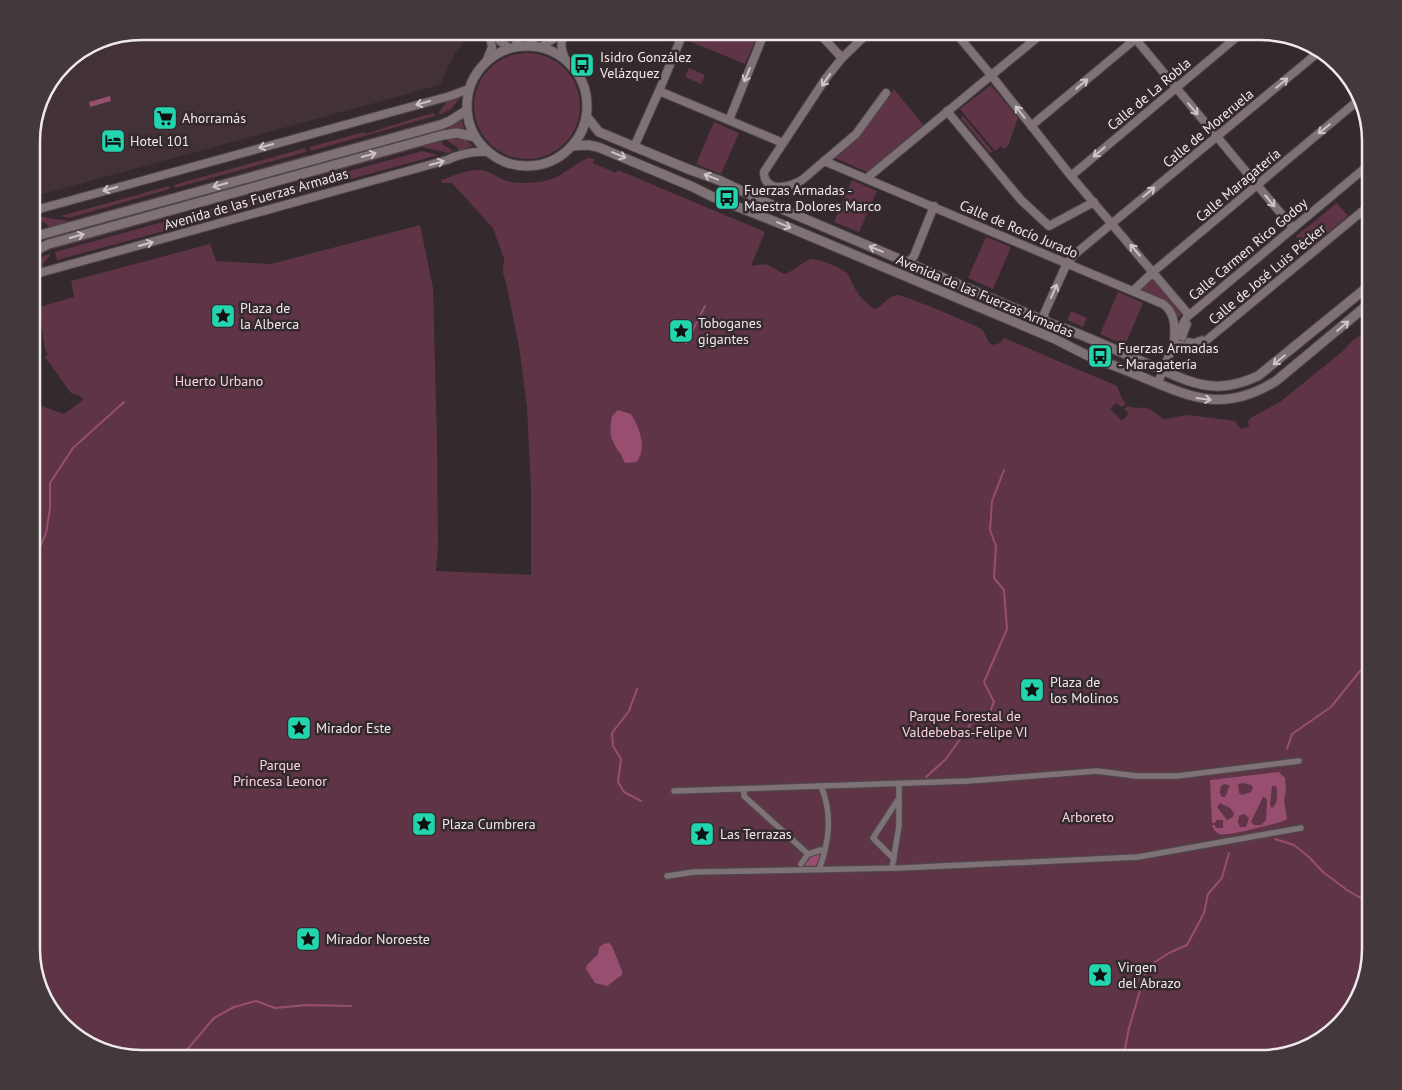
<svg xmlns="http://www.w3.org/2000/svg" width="1402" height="1090" viewBox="0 0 1402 1090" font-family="'PT Sans',sans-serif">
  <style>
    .built { fill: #423137 }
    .green { fill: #5f3447 }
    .water { fill: #974e6f; fill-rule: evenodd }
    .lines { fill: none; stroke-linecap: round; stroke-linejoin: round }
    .stream { stroke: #974e6f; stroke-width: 2 }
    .pedestrian-casing { stroke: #4e4649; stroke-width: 8 }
    .minor-casing { stroke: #4e4649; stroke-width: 10 }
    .tertiary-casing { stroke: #4e4649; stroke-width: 11 }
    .pedestrian { stroke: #7e7276; stroke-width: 5.5 }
    .minor { stroke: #7e7276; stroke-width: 8 }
    .tertiary { stroke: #7e7276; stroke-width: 9 }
    .oneway { stroke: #cec5c9 }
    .labels { text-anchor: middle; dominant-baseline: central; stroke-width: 5; stroke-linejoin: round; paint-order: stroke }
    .poi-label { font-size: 14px; fill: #f0e9ec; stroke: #34292d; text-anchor: start }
    .street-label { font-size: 14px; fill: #f0e9ec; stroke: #34292d }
    .park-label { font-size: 14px; fill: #fed2e3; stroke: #34292d }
    .rim { fill: none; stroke: #f0e9ec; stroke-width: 2.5 }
  </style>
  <rect width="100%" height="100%" fill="#34292d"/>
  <path class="built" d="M141,31H479L473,34L466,40L455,53L440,85L32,197V134L42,93L68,59L99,39Z"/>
  <path class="green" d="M507,31H518L514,40L509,42L502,38L500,33Z
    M690,31H737L756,39L745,64L686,40Z
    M474 106a53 53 0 1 1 106 0a53 53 0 1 1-106 0Z
    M689,68L705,75L701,84L685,77Z
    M991,85L1018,118L1008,146L1003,149L1001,146L995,151L960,109Z
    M894,89L923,125L867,172L835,158L860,136Z
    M460,96V98L451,109L440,115L439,112L445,104V100Z
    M434,113L435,116L311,151L310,147L364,132L365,134C389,127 409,119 434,113Z
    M963,116L993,152L990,153L961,118Z
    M461,119L465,130H444V128L451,126Z
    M436,120V122L313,156V154Z
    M714,122L739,133L721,174L696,164Z
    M438,130L439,132L315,166V164Z
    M451,138L466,140L473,146L458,151L457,147L447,141V139Z
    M441,140L443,145L451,149L452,152L448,153L422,147L318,176V175Z
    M305,148L306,152L175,188L174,185Z
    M422,151L438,155L322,187L320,179Z
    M307,155V157L176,193V192Z
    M589,158L595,159L593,163L616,173L618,170L765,232L751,266L766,264L784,274C794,272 805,259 812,259C819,259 843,268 848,274C851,280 853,286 857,292C861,299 868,304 874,309C883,307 887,296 897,295C904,295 974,324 981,329C986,333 986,341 992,345L1000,343L1004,338L1117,386L1121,397L1126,404L1122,407L1116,403L1110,409L1122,421L1129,413L1124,409L1128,406C1135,409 1139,407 1145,408C1152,409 1158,415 1163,419L1188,415L1235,421L1241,429L1249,427L1248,422L1250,418L1280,402L1343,351L1354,339L1371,330V949L1348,1016L1309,1048L1261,1059H141L74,1036L43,998L31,956V536L37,534L36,529L31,530V499L34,495L31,494V402L64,414L83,400L80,396L71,393L45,357L48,354L45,350L39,307L74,297L71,281L210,244L216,261L271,264L420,225L433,288L437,442L438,546L436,571L531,575V487L527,407L519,346L507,287L503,273L504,258L493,228L452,183H442L441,180C453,176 466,170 478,170C488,169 497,178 507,181C518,184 534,183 545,181C564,177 573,163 589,158Z
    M309,165L310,168L179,204L178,201Z
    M312,176V177L182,213V212Z
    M852,180L877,191L859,232L834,222Z
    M313,181L315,189L186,225L183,217Z
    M169,186L170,189L69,218L61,216Z
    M170,193V195L49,228L47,224L36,218V216L69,221Z
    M173,203V205L51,239L50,237Z
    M1337,203L1348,216L1307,250L1296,236Z
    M176,213V215L54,249L53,247Z
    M177,218L179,227L57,260L55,252Z
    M986,237L1011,247L993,289L968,278Z
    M49,254L50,256L43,264L44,268L32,272C31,262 40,257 49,254Z
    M1152,277L1183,313L1176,320L1168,305L1140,291L1139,288Z
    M1118,292L1143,303L1125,345L1100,334Z
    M1071,311L1087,318L1083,327L1067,320Z"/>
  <path class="water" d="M110,96L111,101L90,107L89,102Z
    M618,410L631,414C640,429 647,447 637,462L625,463C623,460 622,455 619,452C610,438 609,433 612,416Z
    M1279,772L1285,778L1286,790L1284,800L1287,819L1284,821C1273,824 1227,837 1219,834C1215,832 1213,829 1212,825H1215L1216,828H1223V820H1216L1215,823H1212L1210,780ZM1243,783L1251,785L1253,788L1251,792L1242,795L1239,793L1238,784ZM1226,784L1230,786C1227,789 1228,793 1225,797H1222C1219,793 1219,789 1222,785ZM1272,786H1276C1278,793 1278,803 1272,808L1270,805ZM1263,797L1266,798L1267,800L1266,820L1261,825H1254L1251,822ZM1220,803L1230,808L1234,813L1233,817L1227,820L1217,807ZM1244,814L1249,818L1246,827H1240L1238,822L1239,816Z
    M822,853L816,866H803L810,856Z
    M609,943L612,946L622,971V975L607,986L595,983L586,969L587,965L598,954C599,946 601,944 609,943Z"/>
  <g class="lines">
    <path class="stream" d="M686,343L705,306
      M31,569L46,533L50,509V483L73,448L124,402
      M637,689L629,711L612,733L613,746L621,759L618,782L624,792L641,801
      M1287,749L1292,734L1331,707L1360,671L1371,668
      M926,777L946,759L972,722L987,719L994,702L984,682L1007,629L1004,590L994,578L996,546L990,530L992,501L1004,470
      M1275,839L1294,845L1309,857L1323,872L1347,890L1371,904
      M179,1059L214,1018L234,1007L256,1001L275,1008L307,1005L351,1006
      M1123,1059L1129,1028L1147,967L1169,953L1187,945L1204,913L1208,894L1222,878L1229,853"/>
    <defs>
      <path id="pedestrian" d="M1180,336L1183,338L1188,324
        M1188,341L1194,342L1202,339
        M744,789V796L808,854
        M674,791L968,781L1097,771L1136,776H1177L1299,761
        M894,859L873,838L899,798
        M801,864L808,854L821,850
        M892,868L899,826V784
        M819,870C829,842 833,815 821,786
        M667,876L694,872L900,868L1138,857L1301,828"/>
      <path id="minor" d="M496,31L500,41L509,48
        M528,31L534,46
        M817,31L842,58
        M870,31L842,58L826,78L764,172C764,194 790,187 802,180L856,134L886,93
        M954,31L991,75L1071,176L1189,315
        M1129,31L1293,228
        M515,47L521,31
        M541,47L564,32
        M565,59C561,48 559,41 567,31
        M486,62L492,47L489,31
        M659,91L783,143
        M947,111L1021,200L1049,226L1094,202
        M729,120L765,31
        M1031,126L1145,31
        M634,147L659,91L684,31
        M824,161L1163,304C1176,313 1175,329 1174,343
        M1071,176L1244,31
        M867,178L1045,31
        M32,211L450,96L469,89
        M908,263L914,256L934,206
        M32,275L447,160C460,154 473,151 487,152
        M1133,291L1153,272L1361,98
        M1045,320L1044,314L1067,263L1075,254L1320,51
        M1174,343L1188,347L1202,344L1371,204
        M1158,383L1177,335L1187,317L1371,163"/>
      <path id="tertiary" d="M467 106a60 60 0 1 1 120 0a60 60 0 1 1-120 0Z
        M587,117L599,132L688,169L721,181L763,201L1052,324C1088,336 1121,353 1155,367C1174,375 1193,385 1214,386C1229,387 1245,382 1258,376L1371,284
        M572,146L588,145L598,147L693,187L713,197L781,224L1055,339C1067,345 1080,352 1093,358C1107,363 1121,368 1135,374C1189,396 1221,415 1276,381L1371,302
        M32,236L40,235L440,125L450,121L467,110
        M32,252L49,244L443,135L457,133L475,137"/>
    </defs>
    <use href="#pedestrian" class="pedestrian-casing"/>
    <use href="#minor" class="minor-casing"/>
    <use href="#tertiary" class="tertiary-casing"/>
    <use href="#pedestrian" class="pedestrian"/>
    <use href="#minor" class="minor"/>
    <use href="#tertiary" class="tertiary"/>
  </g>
  <defs><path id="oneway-shaft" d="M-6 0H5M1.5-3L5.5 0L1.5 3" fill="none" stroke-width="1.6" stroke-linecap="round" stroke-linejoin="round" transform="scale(1.25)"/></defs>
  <g class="oneway">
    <use href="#oneway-shaft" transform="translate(747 75) rotate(113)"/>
    <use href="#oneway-shaft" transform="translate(826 80) rotate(125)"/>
    <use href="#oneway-shaft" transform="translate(1282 83) rotate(-40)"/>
    <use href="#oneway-shaft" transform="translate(1082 84) rotate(-40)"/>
    <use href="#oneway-shaft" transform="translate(423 103) rotate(165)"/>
    <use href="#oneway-shaft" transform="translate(1193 109) rotate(49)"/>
    <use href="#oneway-shaft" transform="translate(1020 112) rotate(-128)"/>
    <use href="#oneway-shaft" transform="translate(1324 129) rotate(141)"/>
    <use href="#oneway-shaft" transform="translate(266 146) rotate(165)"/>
    <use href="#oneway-shaft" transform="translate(1099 152) rotate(140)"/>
    <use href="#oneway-shaft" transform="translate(369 155) rotate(-15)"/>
    <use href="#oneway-shaft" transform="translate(619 155) rotate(23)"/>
    <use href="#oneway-shaft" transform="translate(437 163) rotate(-15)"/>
    <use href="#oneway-shaft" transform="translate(711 177) rotate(-159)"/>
    <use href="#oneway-shaft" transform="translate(220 185) rotate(165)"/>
    <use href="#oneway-shaft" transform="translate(110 189) rotate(165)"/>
    <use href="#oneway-shaft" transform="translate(1149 192) rotate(-40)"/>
    <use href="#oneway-shaft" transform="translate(1270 201) rotate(50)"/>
    <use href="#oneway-shaft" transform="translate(784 225) rotate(23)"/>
    <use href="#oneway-shaft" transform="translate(77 236) rotate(-16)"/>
    <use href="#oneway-shaft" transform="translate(146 244) rotate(-16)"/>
    <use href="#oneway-shaft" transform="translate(876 249) rotate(-158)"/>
    <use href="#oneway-shaft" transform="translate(1135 250) rotate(-130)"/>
    <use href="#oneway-shaft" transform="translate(1054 291) rotate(-66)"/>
    <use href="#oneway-shaft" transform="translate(1343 326) rotate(-40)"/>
    <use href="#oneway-shaft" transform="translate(1279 360) rotate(141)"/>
    <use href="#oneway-shaft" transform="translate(1204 399) rotate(8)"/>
  </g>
  <defs>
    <symbol id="bus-square" viewBox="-11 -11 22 22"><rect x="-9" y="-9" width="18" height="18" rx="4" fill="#22d5af" stroke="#34292d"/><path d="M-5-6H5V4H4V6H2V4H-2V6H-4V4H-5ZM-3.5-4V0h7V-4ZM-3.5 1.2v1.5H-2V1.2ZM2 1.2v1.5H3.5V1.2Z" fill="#111"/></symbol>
    <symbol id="supermarket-square" viewBox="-11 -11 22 22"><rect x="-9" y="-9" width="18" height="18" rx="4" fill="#22d5af" stroke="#34292d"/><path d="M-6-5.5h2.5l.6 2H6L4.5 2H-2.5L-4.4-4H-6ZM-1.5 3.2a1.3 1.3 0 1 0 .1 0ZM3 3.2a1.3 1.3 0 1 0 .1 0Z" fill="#111"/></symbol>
    <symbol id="hotel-square" viewBox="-11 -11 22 22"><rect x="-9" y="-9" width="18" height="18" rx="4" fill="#22d5af" stroke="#34292d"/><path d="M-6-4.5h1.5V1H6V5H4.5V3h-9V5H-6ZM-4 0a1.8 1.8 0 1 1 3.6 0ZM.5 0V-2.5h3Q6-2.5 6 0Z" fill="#111"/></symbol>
    <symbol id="sight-square" viewBox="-11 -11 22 22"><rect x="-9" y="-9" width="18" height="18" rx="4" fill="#22d5af" stroke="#34292d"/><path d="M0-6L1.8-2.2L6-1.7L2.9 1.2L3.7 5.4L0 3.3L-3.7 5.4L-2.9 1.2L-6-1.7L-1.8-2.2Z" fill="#111"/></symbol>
  </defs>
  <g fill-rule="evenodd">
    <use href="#bus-square" x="568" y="51" width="28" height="28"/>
    <use href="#supermarket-square" x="151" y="104" width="28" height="28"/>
    <use href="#hotel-square" x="99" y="127" width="28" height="28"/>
    <use href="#bus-square" x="713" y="184" width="28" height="28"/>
    <use href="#sight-square" x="209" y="302" width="28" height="28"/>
    <use href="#sight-square" x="667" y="317" width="28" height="28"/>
    <use href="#bus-square" x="1086" y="342" width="28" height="28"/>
    <use href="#sight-square" x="1018" y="676" width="28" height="28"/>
    <use href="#sight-square" x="285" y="714" width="28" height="28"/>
    <use href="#sight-square" x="410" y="810" width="28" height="28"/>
    <use href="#sight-square" x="688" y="820" width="28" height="28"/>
    <use href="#sight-square" x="294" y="925" width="28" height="28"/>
    <use href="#sight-square" x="1086" y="961" width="28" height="28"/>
  </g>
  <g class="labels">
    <g class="poi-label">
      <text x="600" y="57">Isidro González<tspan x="600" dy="16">Velázquez</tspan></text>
      <text x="182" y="118">Ahorramás</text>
      <text x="130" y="141">Hotel 101</text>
      <text x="744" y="190">Fuerzas Armadas -<tspan x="744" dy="16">Maestra Dolores Marco</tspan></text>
      <text x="240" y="308">Plaza de<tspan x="240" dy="16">la Alberca</tspan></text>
      <text x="698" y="323">Toboganes<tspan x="698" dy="16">gigantes</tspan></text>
      <text x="1118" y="348">Fuerzas Armadas<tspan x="1118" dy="16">- Maragatería</tspan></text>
      <text x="1050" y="682">Plaza de<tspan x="1050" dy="16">los Molinos</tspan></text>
      <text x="316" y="728">Mirador Este</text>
      <text x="442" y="824">Plaza Cumbrera</text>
      <text x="720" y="834">Las Terrazas</text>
      <text x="326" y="939">Mirador Noroeste</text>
      <text x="1118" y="967">Virgen<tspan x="1118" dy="16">del Abrazo</tspan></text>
    </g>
    <g class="street-label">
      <text transform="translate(1149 94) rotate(-40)">Calle de La Robla</text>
      <text transform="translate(1208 128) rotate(-40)">Calle de Moreruela</text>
      <text transform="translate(1238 185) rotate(-40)">Calle Maragatería</text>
      <text transform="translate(256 199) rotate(-16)">Avenida de las Fuerzas Armadas</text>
      <text transform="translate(1019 229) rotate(23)">Calle de Rocío Jurado</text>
      <text transform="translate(1248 249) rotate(-40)">Calle Carmen Rico Godoy</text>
      <text transform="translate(1267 274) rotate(-40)">Calle de José Luis Pécker</text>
      <text transform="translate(985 296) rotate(23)">Avenida de las Fuerzas Armadas</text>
    </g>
    <g class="park-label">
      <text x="219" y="381">Huerto Urbano</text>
      <text x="965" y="716">Parque Forestal de<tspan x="965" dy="16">Valdebebas-Felipe VI</tspan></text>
      <text x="280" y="765">Parque<tspan x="280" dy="16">Princesa Leonor</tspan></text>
      <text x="1088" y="817">Arboreto</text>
    </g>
  </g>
  <path d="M0 0H1402V1090H0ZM141 40H1261A101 101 0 0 1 1362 141V949A101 101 0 0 1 1261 1050H141A101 101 0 0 1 40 949V141A101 101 0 0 1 141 40Z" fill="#43383c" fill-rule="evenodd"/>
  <path class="rim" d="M141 40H1261A101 101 0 0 1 1362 141V949A101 101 0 0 1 1261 1050H141A101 101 0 0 1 40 949V141A101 101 0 0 1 141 40Z"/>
</svg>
